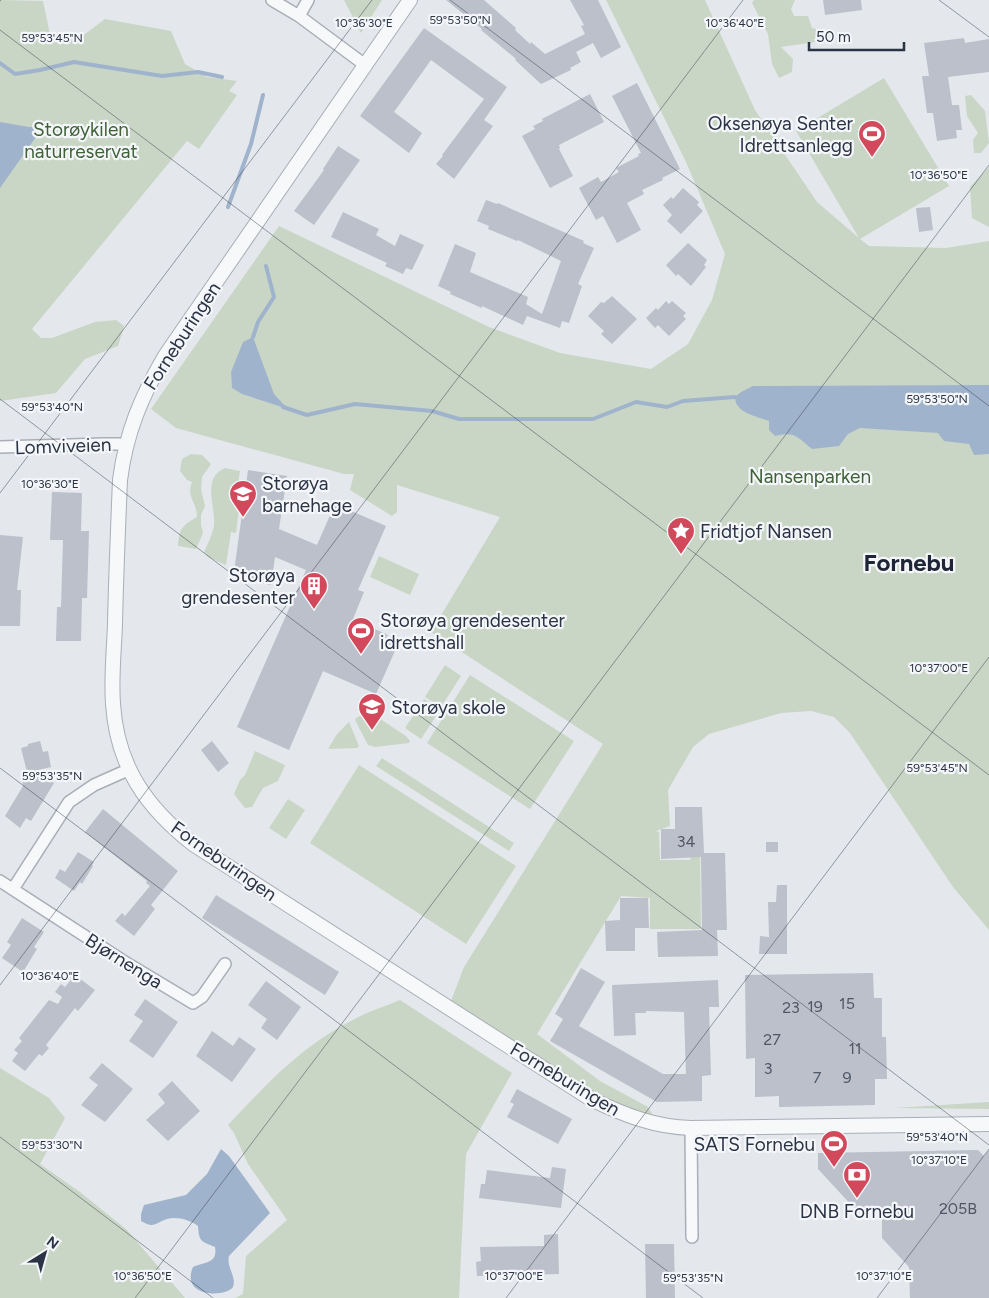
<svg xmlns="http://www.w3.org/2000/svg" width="989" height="1298" viewBox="0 0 989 1298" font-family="Figtree,sans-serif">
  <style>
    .green { fill: #c9d6c5 }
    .water { fill: #9fb4cc }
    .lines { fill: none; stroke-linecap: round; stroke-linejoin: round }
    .stream { stroke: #9fb4cc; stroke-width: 4 }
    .building { fill: #bbc0ca }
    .minor-casing { stroke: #a9aeb7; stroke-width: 14 }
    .tertiary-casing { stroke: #a9aeb7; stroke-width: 16 }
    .minor { stroke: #f7f8fa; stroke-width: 11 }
    .tertiary { stroke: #f7f8fa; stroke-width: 14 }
    .ticks { fill: none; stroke: #2b3445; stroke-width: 1; stroke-opacity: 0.45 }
    .labels { text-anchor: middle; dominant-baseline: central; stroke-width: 4.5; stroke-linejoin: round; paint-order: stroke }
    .number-label { font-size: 16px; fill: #4f5766 }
    .poi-label { font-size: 19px; fill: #2b3445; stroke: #f4f6f9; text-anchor: start }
    .park-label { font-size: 19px; fill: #3f6138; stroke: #f4f6f9 }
    .street-label { font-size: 19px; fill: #2b3445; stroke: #f4f6f9 }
    .district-label { font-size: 24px; font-weight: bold; fill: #1d2536; stroke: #f4f6f9 }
    .ticks-label { font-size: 12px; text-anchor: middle; fill: #2b3445; stroke: #f4f6f9; stroke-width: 4.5; stroke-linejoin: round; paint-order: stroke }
  </style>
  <rect width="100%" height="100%" fill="#e4e7ec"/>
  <path class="green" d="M0,0L43,1L50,34L81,37L105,19L171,31L185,64L207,77L237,81L229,91L237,95L199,149L187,141L32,329L41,338H52L95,322L116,320L124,326L118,346L85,359L56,393L0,401Z
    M344,0H382L361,33Z
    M606,0H705L755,110L817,202L859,238L796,131L884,78L949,186L860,239L869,246L946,248L989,241V930L953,887L850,733L834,717L811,711L781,713L709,734L693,747L668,790L670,826L656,831L659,832L660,860H690L692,853H700L701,929H650V898L621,896L537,1034L600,1081L648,1107L654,1117L627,1109L597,1094L451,1001L464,967L603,744L431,632L500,517L397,485V512L392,516L350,490L354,474H344L176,428L151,409L279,226L489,327L560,353L651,369L688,344L712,300L725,254L686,162Z
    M754,0H795L791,9L794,16H808L812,28L829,33V40L781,47L793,59L792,72L779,78L772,64L768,34L752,3Z
    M971,95L985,111L989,143L981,153H974L973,140L978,133L967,116L965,96Z
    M989,167V227L972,218L970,187Z
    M191,454L202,455L211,464L202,477L201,489L205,506L201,515V525L203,533L196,549L178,546C179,528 182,526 197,517C197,502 186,498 192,482L187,480L180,471L182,459Z
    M225,468L240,471L234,507L239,510L236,533L231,532L226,565L208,557L204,552C208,544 212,535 214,526C216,507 201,478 225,468Z
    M379,556L419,574L410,595L370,577Z
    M445,665L461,676L441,707L425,697Z
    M470,675L574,741L530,809L427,743Z
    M424,699L440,710L421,739L405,728Z
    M368,714L374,715L406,736L410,741L409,743L375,747L368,745L355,720L357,717Z
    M349,722L359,746L357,748L328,749L337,734Z
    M255,751L285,765L278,781L263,788L252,807L245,808L234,794L240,780L245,775Z
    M382,758L514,843L509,851L376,766Z
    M359,765L516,866L466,944L310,843Z
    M288,799L305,810L286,839L269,828Z
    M400,1000L512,1073L466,1154L459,1298H235L243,1294L246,1256L287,1220L248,1164L234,1133L228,1125C266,1085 300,1047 351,1021C366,1012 384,1007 400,1000Z
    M0,1068L49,1098L65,1118L40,1164L80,1192L127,1230L185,1298H0Z
    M989,1102V1109L895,1108Z"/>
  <path class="water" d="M0,122L29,127H43L0,188Z
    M253,337L274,394L285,406L282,407L242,394L232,388L231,372L243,342Z
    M989,385V454L974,455L969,444L944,441L938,433L860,428L848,434L839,446L812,449C797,437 795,431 775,436L769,430V421C756,416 735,413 735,397L741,392L753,386Z
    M221,1149L229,1156L270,1213L229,1256C226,1267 237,1277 233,1287C225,1298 180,1297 193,1267C204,1262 218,1264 215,1247C201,1241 199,1242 198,1226C190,1220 177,1216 167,1219C155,1223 154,1229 141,1221V1214L144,1205L186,1195L207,1174Z"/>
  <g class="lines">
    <path class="stream" d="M0,63L15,74L40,70L74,62L162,76L198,72L222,77
      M228,207L251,144L263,95
      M253,337L258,322L274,297L266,266
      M283,407L307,415L355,404L432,411L459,419H593L636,402L667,407L683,401L735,397"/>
  </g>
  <path class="building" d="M446,0H484L516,28L515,30L530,44L531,42L545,54L585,34L581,26L584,25L570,0H598L621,47L601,58L593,43L576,52L581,62L570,68L571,70L541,84L515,60L516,59L481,30L482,29Z
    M823,0H861L862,10L825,15Z
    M424,28L507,87L484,120L493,126L454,179L436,164L443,156L442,155L484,99L431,60L394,112L422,133L409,153L360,116Z
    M964,38L965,43L989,39V72L948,77L952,105H959L962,130H956L957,138L937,141L933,113H927L922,76H929L924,43Z
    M637,83L680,169L662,178L663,180L642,190L644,194L627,203L641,230L617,243L603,216L596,220L579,188L598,177L601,182L619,172L616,168L639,156L638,154L641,153L612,96Z
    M590,94L604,122L559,145L560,148L559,149L573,176L550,188L522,136L535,129L533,126L543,121L542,119Z
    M338,146L360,160L314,225L294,211L324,170L323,169Z
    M683,188L699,202L697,205L703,211L681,234L667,221L672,215L663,205L671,197L673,199Z
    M486,200L497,204L498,203L584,241L583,243L594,248L578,284L582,286L569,323L562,321L560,328L527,316L523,325L482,306V308L450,294L451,292L438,286L455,244L476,253L470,272L528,297L526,304L542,314L561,261L518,240L517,241L488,229L489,226L477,221Z
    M930,207L933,230L919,232L916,208Z
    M343,212L379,229L376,235L395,246L400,234L424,245L412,270L406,268L403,274L385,266L387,263L331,237Z
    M688,243L707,260L704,265L706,267L691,286L678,274L676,276L666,265Z
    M612,296L637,319L612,344L601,334L604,331L588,316L601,302L604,303Z
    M666,301L669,304L672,301L686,313L683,316L686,319L669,336L658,325L655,328L646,318L656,308L658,310Z
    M248,470L287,476L279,529L317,545L335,504L386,526L358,590L364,592L353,619L388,635L386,638L398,644L376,694L323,671L289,750L237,727L306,570L275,557L271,585L233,579Z
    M52,492L82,493L81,531H89L87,598H82L81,641H56L57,607H61L63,540H50Z
    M0,535L23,537L17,590H21L20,626H0Z
    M40,741L43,752L48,751L51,767L34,771L54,783L31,821L26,818L20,828L5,816L23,786L22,774L31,771L27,772L21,748L28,746V744Z
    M212,741L229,763L218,772L201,750Z
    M675,807H702L704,853H725L727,930H717L718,956L658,957L657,932L702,930L701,857L661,859V829H675Z
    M103,809L178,871L151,905L155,909L134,936L115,921L122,913L125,916L150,886L146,883L147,881L85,832Z
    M766,842H778V852H766Z
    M78,852L94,862L92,865L93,866L82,884L80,882L74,891L55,878L60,869L65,872Z
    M777,885H787V954H759L760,936L769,937L768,902H776Z
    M216,895L339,972L325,995L202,918Z
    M620,898H648L649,928H635V951H606L605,921L620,920Z
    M22,918L44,932L34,947L37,949L23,972L2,958L11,945L7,942Z
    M581,968L605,982L579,1026L663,1074H686L684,1012L646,1011V1013H635L636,1035L614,1036L612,985L718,980L719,1007H709L711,1075L702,1076V1101L657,1102L550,1041L563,1019L555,1014Z
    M873,973L874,998H882V1037H886L887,1079H875V1105L779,1107V1096L755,1097V1058L746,1059L745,975Z
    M75,975L95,990L78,1011L75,1008L46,1045L49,1048L42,1056L39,1054L25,1071L12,1061L18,1053L14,1050L22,1041L19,1038L49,1000L58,1004L62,997L55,992L61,984L65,987Z
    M266,981L301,1007L277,1040L261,1028L267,1019L248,1005Z
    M145,999L178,1022L153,1058L129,1041L143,1021L134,1015Z
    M212,1031L233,1046L239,1037L256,1049L232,1082L196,1056Z
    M102,1063L133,1089L105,1122L81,1105L98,1085L89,1078Z
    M172,1081L200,1111L168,1141L146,1120L165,1103L158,1094Z
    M517,1089L572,1119L558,1144L507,1117L514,1104L510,1102Z
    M978,1150L984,1156L989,1150V1298H910L909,1267L882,1238V1209L854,1208L818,1169V1153Z
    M552,1167L566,1169L561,1208L479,1198L481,1184H485L487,1170L550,1178Z
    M558,1234L559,1274L477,1276L476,1262L481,1261L480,1247L544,1246V1235Z
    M645,1244H674L675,1298H646Z"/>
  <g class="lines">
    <defs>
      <path id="minor" d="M272,0L299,16L365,65
        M299,16L308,0
        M0,447L104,444H120L125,446
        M0,881L128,964L193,1003L202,997L225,964
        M13,889L69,802L94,785L130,769
        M691,1128L692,1237"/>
      <path id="tertiary" d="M410,0L165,356C141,397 126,433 120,480C118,528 116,576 115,624C114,651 111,678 113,704C117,766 146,807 193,844L591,1099C624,1115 655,1127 691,1128L989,1124"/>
    </defs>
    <use href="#minor" class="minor-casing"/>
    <use href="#tertiary" class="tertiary-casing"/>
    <use href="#minor" class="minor"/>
    <use href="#tertiary" class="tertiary"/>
  </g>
  <path class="ticks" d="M450,0L989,406M939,0L989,37M0,1L1,0M0,30L989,775M0,399L989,1145M0,493L372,0M0,768L703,1298M0,985L743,0M0,1137L213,1298M135,1298L989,165M506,1298L989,657M877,1298L989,1149"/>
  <defs>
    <symbol id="stadium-pin" viewBox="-11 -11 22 30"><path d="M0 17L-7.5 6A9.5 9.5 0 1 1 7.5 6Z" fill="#d1495b" stroke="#f4f6f9"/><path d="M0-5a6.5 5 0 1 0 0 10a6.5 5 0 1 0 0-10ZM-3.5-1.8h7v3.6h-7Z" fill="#fff"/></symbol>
    <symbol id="school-pin" viewBox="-11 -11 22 30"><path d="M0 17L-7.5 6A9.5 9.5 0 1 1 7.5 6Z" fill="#d1495b" stroke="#f4f6f9"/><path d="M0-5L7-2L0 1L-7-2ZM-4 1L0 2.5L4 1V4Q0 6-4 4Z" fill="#fff"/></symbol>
    <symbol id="sight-pin" viewBox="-11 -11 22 30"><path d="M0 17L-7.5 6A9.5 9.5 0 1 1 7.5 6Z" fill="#d1495b" stroke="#f4f6f9"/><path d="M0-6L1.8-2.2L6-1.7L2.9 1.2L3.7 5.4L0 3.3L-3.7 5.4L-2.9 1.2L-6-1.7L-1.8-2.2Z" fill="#fff"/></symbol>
    <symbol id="building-pin" viewBox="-11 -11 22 30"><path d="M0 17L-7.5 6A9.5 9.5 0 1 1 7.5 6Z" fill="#d1495b" stroke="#f4f6f9"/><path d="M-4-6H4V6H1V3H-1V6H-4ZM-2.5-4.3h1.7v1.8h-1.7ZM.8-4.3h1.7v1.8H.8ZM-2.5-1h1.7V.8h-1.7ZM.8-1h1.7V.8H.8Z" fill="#fff"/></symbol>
    <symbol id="bank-pin" viewBox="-11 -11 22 30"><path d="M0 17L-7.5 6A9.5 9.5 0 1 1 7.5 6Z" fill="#d1495b" stroke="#f4f6f9"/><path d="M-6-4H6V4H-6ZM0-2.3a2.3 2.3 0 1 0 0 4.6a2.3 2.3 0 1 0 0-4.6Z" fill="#fff"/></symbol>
  </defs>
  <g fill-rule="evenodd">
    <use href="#stadium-pin" x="856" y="118" width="32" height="43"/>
    <use href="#school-pin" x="227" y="478" width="32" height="43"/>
    <use href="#sight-pin" x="665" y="515" width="32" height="43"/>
    <use href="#building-pin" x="298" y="570" width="32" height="43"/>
    <use href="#stadium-pin" x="345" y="615" width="32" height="43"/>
    <use href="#school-pin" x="356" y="691" width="32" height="43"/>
    <use href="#stadium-pin" x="818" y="1128" width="32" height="43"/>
    <use href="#bank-pin" x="841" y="1159" width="32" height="43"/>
  </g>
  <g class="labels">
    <g class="number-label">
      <text x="686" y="841">34</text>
      <text x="847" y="1003">15</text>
      <text x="815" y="1006">19</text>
      <text x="791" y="1007">23</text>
      <text x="772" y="1039">27</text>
      <text x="855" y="1048">11</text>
      <text x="768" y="1068">3</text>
      <text x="817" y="1077">7</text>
      <text x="847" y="1077">9</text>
      <text x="958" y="1208">205B</text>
    </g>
    <g class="poi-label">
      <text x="853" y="123" text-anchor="end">Oksenøya Senter<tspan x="853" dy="22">Idrettsanlegg</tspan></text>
      <text x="262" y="483">Storøya<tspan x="262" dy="22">barnehage</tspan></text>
      <text x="700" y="531">Fridtjof Nansen</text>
      <text x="295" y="575" text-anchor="end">Storøya<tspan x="295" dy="22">grendesenter</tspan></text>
      <text x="380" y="620">Storøya grendesenter<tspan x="380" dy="22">idrettshall</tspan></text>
      <text x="391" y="707">Storøya skole</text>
      <text x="815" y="1144" text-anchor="end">SATS Fornebu</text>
      <text x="857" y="1211" text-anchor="middle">DNB Fornebu</text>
    </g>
    <g class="park-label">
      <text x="81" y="129">Storøykilen<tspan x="81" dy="22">naturreservat</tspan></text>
      <text x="810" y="476">Nansenparken</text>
    </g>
    <g class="street-label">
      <text transform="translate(182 336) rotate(-57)">Forneburingen</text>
      <text transform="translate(63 446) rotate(-2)">Lomviveien</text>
      <text transform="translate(224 861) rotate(35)">Forneburingen</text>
      <text transform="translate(124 961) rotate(32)">Bjørnenga</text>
      <text transform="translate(565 1079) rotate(31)">Forneburingen</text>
    </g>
    <g class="district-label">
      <text x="909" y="562">Fornebu</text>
    </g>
  </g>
  <g class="ticks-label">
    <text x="460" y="24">59°53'50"N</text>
    <text x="364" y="27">10°36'30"E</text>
    <text x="735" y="27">10°36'40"E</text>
    <text x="52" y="42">59°53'45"N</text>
    <text x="939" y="179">10°36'50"E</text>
    <text x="937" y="403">59°53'50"N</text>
    <text x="52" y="411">59°53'40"N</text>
    <text x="50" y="488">10°36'30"E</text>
    <text x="939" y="672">10°37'00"E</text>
    <text x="937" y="772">59°53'45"N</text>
    <text x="52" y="780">59°53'35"N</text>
    <text x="50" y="980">10°36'40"E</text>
    <text x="937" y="1141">59°53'40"N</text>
    <text x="52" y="1149">59°53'30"N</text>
    <text x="939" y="1164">10°37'10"E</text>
    <text x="143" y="1280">10°36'50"E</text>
    <text x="514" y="1280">10°37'00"E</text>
    <text x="884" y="1280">10°37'10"E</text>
    <text x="693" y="1282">59°53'35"N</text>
  </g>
  <g transform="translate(45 1253) rotate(37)" stroke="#f4f6f9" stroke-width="4" paint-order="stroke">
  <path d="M0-4L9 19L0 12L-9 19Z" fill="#2b3445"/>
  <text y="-8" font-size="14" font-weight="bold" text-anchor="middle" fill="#2b3445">N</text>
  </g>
  <path d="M809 42v8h95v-8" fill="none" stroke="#2b3445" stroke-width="2.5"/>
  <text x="816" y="42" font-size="15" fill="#2b3445" stroke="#f4f6f9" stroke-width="4" paint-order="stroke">50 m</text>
</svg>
